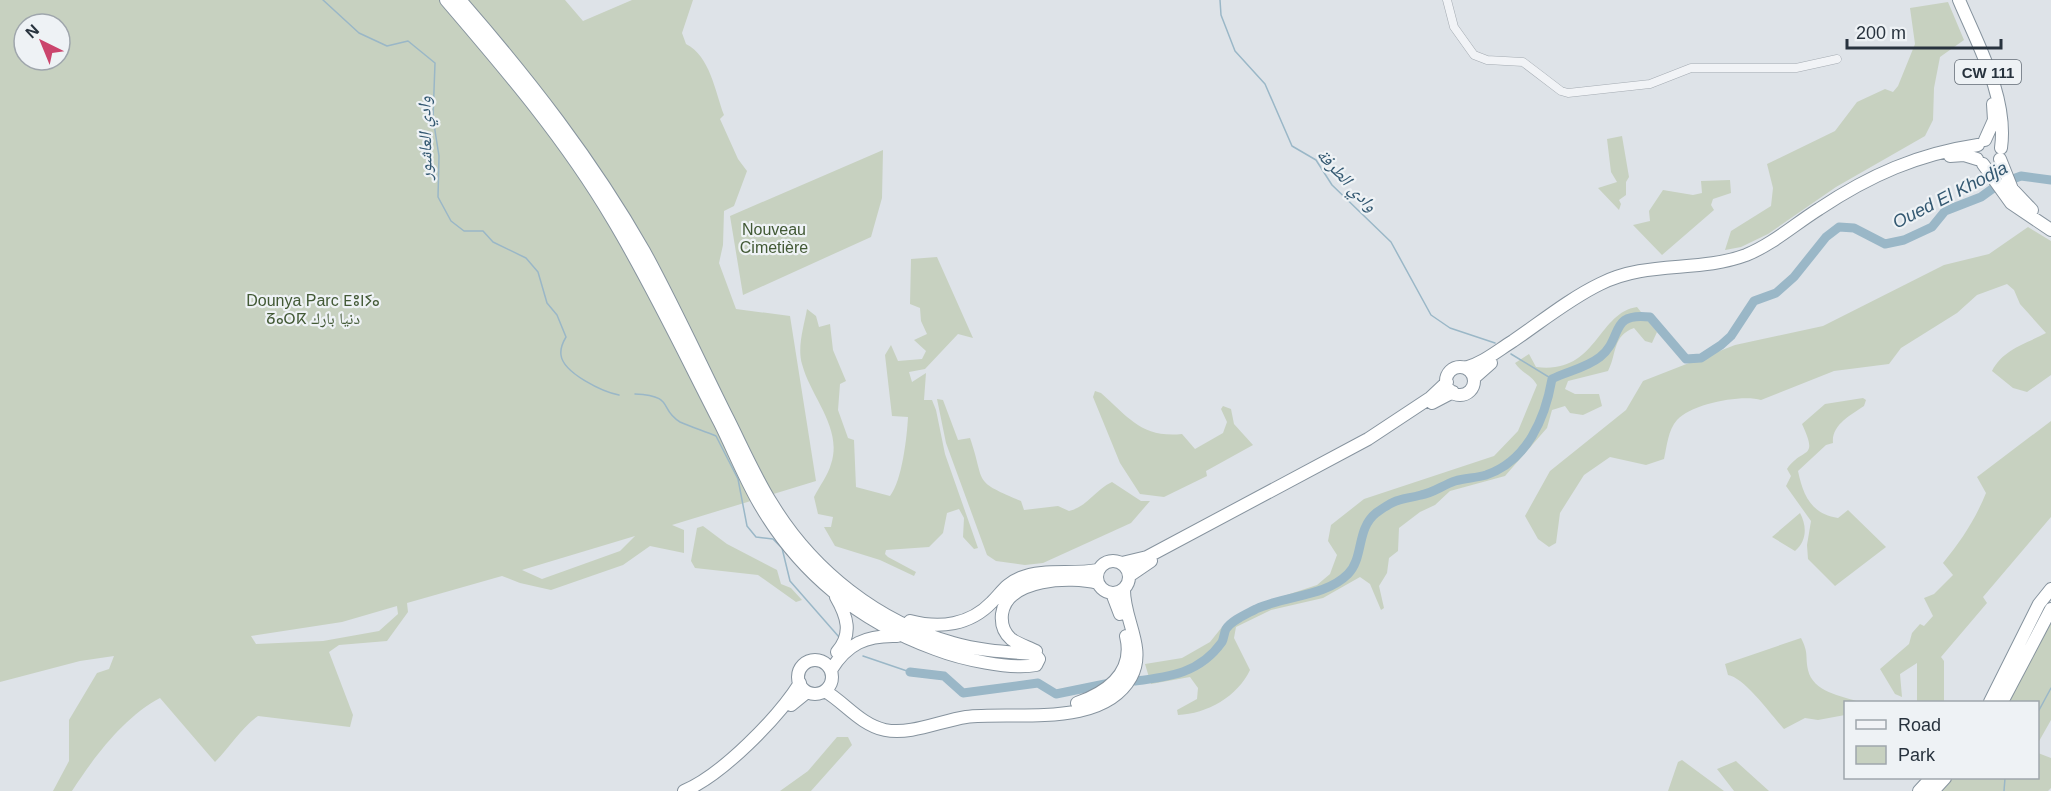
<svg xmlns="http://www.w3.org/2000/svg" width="2051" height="791" viewBox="0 0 2051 791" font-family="Arial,'Noto Naskh Arabic','Noto Sans Tifinagh',sans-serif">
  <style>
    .green { fill: #c7d1c0; fill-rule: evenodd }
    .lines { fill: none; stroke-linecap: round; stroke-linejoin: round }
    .stream { stroke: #9ab7c7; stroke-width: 1.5 }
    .river { stroke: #9ab7c7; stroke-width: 9 }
    .minor-casing { stroke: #a4abb2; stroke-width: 9 }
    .highway-casing { stroke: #86939e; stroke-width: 14 }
    .minor { stroke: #f1f3f6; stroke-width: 8 }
    .highway { stroke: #fff; stroke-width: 12 }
    .labels { text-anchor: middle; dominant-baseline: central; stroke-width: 4.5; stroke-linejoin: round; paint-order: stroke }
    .shield { fill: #eef2f5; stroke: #636c75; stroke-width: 1.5 }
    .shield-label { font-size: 15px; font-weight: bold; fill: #28333e }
    .park-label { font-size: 16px; fill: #425935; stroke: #eef2f5 }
    .water-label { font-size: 18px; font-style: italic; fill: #335871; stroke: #eef2f5 }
  </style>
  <rect width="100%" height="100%" fill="#dee3e8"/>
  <path class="green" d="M0,0H565L583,21L632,0H693L682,33L686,44C710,56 715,91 724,115L720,119L738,159L747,171L734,206L724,211L723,245L719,263L736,309L790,316L816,481L672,525L684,530V553L650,546L623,565L551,590L520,583L502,576L407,603L408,612L387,641L339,645L329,652L353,715L350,727L258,716C242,727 230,747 215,762L160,698C124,717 94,757 72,791H53L69,761V720L97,673L109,669L114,656L80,661L0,682ZM24,24H60V60H24ZM635,536L620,551L542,579L522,570ZM397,606L398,614L379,631L323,641L256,644L251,636L342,622Z
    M1948,2L1964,40L1940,57L1934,88L1933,120L1925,136L1836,187L1768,234L1741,247L1725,250L1731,231L1771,206L1773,188L1767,164L1835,131L1857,102L1885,89L1893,92L1898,86L1915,44L1910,8Z
    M1622,136L1629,177L1626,182V195L1619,200L1621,204L1619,210L1598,188L1617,182L1611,172L1607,139Z
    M883,150L882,198L871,237L743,295L730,216Z
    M1730,180L1731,193L1713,199L1711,205L1714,210L1662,255L1633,225L1650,221L1649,211L1663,190L1693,195L1702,193L1701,181Z
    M2028,227L2051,241V375L2027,392L2013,388L1992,371C2003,349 2026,344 2046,333L2020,304L2014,290L2007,284L1977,295L1957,313L1901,348L1889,364L1834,371L1761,400C1742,394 1691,404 1677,420C1668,430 1667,446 1664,459L1646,465L1610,457L1584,475L1560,513L1556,543L1549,547L1538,539L1525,516L1550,471L1626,410L1643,381L1735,345L1823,326L1944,265L1989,254Z
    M937,257L973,338L958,334L925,369L909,372L912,382L926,373L924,400H932L936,410L945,454L978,548L974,549L963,537L964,518L959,509L947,513L943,533L929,547L886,550L885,554L888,557L916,572L914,576L880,560L835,546L824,527H831L833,517L818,514L814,497C819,487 828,475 831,464C843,428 811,398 802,364C797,347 804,326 807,309L816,316L819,327L830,324L833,350L846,381L840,384L838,410L848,438L854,440L856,487L890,496C902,481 907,437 908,417L892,416L885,355L891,345L898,361L922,359L926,351L914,340L927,334L921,321L920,308L910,304L911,259Z
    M1637,307L1657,332L1652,343L1645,341L1634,328C1612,336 1617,354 1608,371L1568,381L1565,389L1575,394H1599L1602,406L1583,415L1570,413L1565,406L1552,410L1547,428L1505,476L1450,491L1435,505L1420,512L1399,528L1398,551L1389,558L1387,573L1379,586L1384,608L1381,610L1370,584L1360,577L1323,598L1271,610L1236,627L1234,638L1250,670C1238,696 1207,714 1178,715L1177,710L1197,699L1198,688L1190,677L1151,684L1145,664L1182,658L1210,642L1222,627L1259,604L1317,585L1330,574L1337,555L1328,541L1331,525L1364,499L1494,456L1518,431L1537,385C1531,374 1521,373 1515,363L1529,354L1536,367C1597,375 1597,313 1637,307Z
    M1095,391L1101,393C1129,418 1142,438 1182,434L1195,449L1223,433L1227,422L1221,409L1223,406L1231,409L1234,424L1253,445L1206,471L1207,476L1164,497L1140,494L1120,463L1093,397Z
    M1863,398L1866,400L1864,406C1851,415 1831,425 1833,443L1826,445L1798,471C1803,495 1811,514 1838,518L1848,510L1886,547L1835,586L1808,559L1807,545L1811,521L1786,486L1791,476L1787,469C1803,446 1819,461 1802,424L1825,404Z
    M937,399L943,400L958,440L970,438C986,484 971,480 1021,501L1024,510L1058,506L1069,511C1087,507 1095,490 1112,482L1141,501H1150L1131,523L1043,563L1025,565L996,561L987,555L946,443Z
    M2051,421V517L1983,597L1987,603L1941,657L1944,661V702H1917V663L1900,674L1902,697L1895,694L1880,669L1909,644L1912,633L1920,624L1924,626L1933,616L1924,598L1934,594L1953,575L1943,563C1961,541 1975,520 1986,493L1977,477Z
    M1800,513C1807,526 1807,541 1795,551L1772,537Z
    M703,526L727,544L777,570L781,584L791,588L802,600L796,602L758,575L695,568L691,561L697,528Z
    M2051,613V720L2038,743V702H2006Z
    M1801,638C1809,654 1805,655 1808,670C1813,692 1841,696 1860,702H1846L1845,715L1818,720L1805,718L1784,729C1772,716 1744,677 1728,675L1725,664Z
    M837,737H848L852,745L811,791H780L808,771Z
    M2038,753L2051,758V788L2048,791H1933L1945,778H2038Z
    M1682,760L1724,791H1668L1678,762Z
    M1736,761L1738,763L1769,791H1734L1717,769Z"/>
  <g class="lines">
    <path class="stream" d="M323,0L359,33L387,46L408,41L435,63L433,118L439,156L438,197L451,221L464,231H483L493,242L526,258L538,272L547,303L557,315L566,337C563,342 560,348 561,355C563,373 603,392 619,395
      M1220,0L1221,15L1235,51L1265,84L1292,146L1316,160L1332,185L1391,242L1431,315L1450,328L1495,343
      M1511,354L1552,379
      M635,394C676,396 658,409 680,422C691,427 704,431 716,436L738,479L747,526L756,537L773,539L782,548L790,581L839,637
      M863,656L910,672
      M2038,712L2051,688
      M2004,791L2005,778"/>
    <path class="river" d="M910,672L944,676L963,693L1038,683L1056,694L1110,683
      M1135,681C1170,677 1200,673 1222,642C1224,638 1224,633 1226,629C1232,620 1247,614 1256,609C1286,595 1325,597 1348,574C1364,558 1356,529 1376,513C1397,498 1397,501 1421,495C1433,493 1443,485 1455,481C1465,478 1476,478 1486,475C1527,461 1545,419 1552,379C1568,371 1586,368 1600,357C1624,338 1608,312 1650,317L1686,359L1701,358L1721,345L1731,336L1754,301L1776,293L1794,277L1826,237L1839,227L1854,228L1885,244L1904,240L1932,227L1945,211L1981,197L1999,184L2021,176L2051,180"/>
    <defs>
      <path id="minor" d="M1447,0L1454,27L1474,55L1487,60L1523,62L1561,91L1568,93L1650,84L1691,68H1796L1837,59"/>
      <path id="highway" d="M446,0C506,70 566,140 613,220C652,285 685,355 720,423C733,449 744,477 759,503C799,573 860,622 935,649C961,659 1010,670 1036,665L1039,659L1035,654C1008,652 980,651 953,643C878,622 813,571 772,504C755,477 742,447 728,419C700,363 674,306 644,251C592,160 529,79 460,0
        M1959,0C1978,45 2008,98 2001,148
        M1985,140L1994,120L1993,104
        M1950,156L1964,155L1977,159
        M2000,159L2012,189L2032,210
        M1983,164L2011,203L2051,230
        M1446 381a14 14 0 1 1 28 0a14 14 0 1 1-28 0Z
        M1465,368C1483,363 1497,351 1513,341C1541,322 1569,299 1600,284C1647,260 1698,273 1746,255C1773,244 1795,224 1819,209C1870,175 1918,154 1978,145
        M1474,378L1491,363
        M1432,403L1453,392
        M1097 577a16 16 0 1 1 32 0a16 16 0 1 1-32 0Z
        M1122,563L1147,557L1368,439L1430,398L1447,382
        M1129,576L1151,561
        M1112,593L1120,614
        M836,597C847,616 853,634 837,652
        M910,621C940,629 970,625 992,602C1001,593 1007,583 1020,578C1043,568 1073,575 1098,570
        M1036,651C1028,647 1018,644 1011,639C1003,632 1001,623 1002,614C1007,578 1071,576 1098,583
        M798 677a17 17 0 1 1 34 0a17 17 0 1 1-34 0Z
        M831,670C847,644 866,635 897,636
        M825,691C845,703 861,725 885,730C911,735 940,721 966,717C1014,711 1102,729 1131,677C1147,648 1123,619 1124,589
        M1990,702L2039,604L2051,589
        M2002,702L2051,609
        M1077,703C1108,692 1135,672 1126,636
        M791,705L807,692
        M684,791C722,775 778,718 800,683
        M1919,791L1931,778
        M1933,791L1945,778"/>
    </defs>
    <use href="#minor" class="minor-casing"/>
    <use href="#highway" class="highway-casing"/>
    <use href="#minor" class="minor"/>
    <use href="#highway" class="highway"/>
  </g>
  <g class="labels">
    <rect class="shield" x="1955" y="60" width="66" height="24" rx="4.5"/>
    <g class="shield-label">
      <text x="1988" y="72">CW 111</text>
    </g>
    <g class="park-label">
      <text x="774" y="229">Nouveau<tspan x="774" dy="18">Cimetière</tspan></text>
      <text x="313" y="300">Dounya Parc ⴹⵓⵏⵢⴰ<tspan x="313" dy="18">ⵒⴰⵔⴽ دنيا بارك</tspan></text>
    </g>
    <g class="water-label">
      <text transform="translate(425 138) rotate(-91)">وادي العاشور</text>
      <text transform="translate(1347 180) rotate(47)">وادي الطرفة</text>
      <text transform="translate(1950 195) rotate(-27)">Oued El Khodja</text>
    </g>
  </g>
  <rect x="1844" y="701" width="195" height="78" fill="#eef2f5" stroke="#9fa6ac" stroke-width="1.5"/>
  <rect x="1856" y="720" width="30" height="9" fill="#f1f3f6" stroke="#9fa6ac" stroke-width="1.5"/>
  <text x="1898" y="731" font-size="18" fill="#28333e">Road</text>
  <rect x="1856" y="746" width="30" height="18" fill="#c7d1c0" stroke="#9fa6ac" stroke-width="1.5"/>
  <text x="1898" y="761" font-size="18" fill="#28333e">Park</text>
  <g transform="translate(42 42) rotate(317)"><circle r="28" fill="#eef2f5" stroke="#9fa6ac" stroke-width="1.5"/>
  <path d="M0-4.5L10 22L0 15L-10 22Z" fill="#cb456d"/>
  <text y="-9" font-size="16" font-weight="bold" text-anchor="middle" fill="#28333e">N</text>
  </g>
  <path d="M1847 39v9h154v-9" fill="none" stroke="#28333e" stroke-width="3"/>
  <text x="1856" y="39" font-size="18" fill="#28333e" stroke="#eef2f5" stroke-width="4.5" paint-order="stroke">200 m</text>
</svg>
